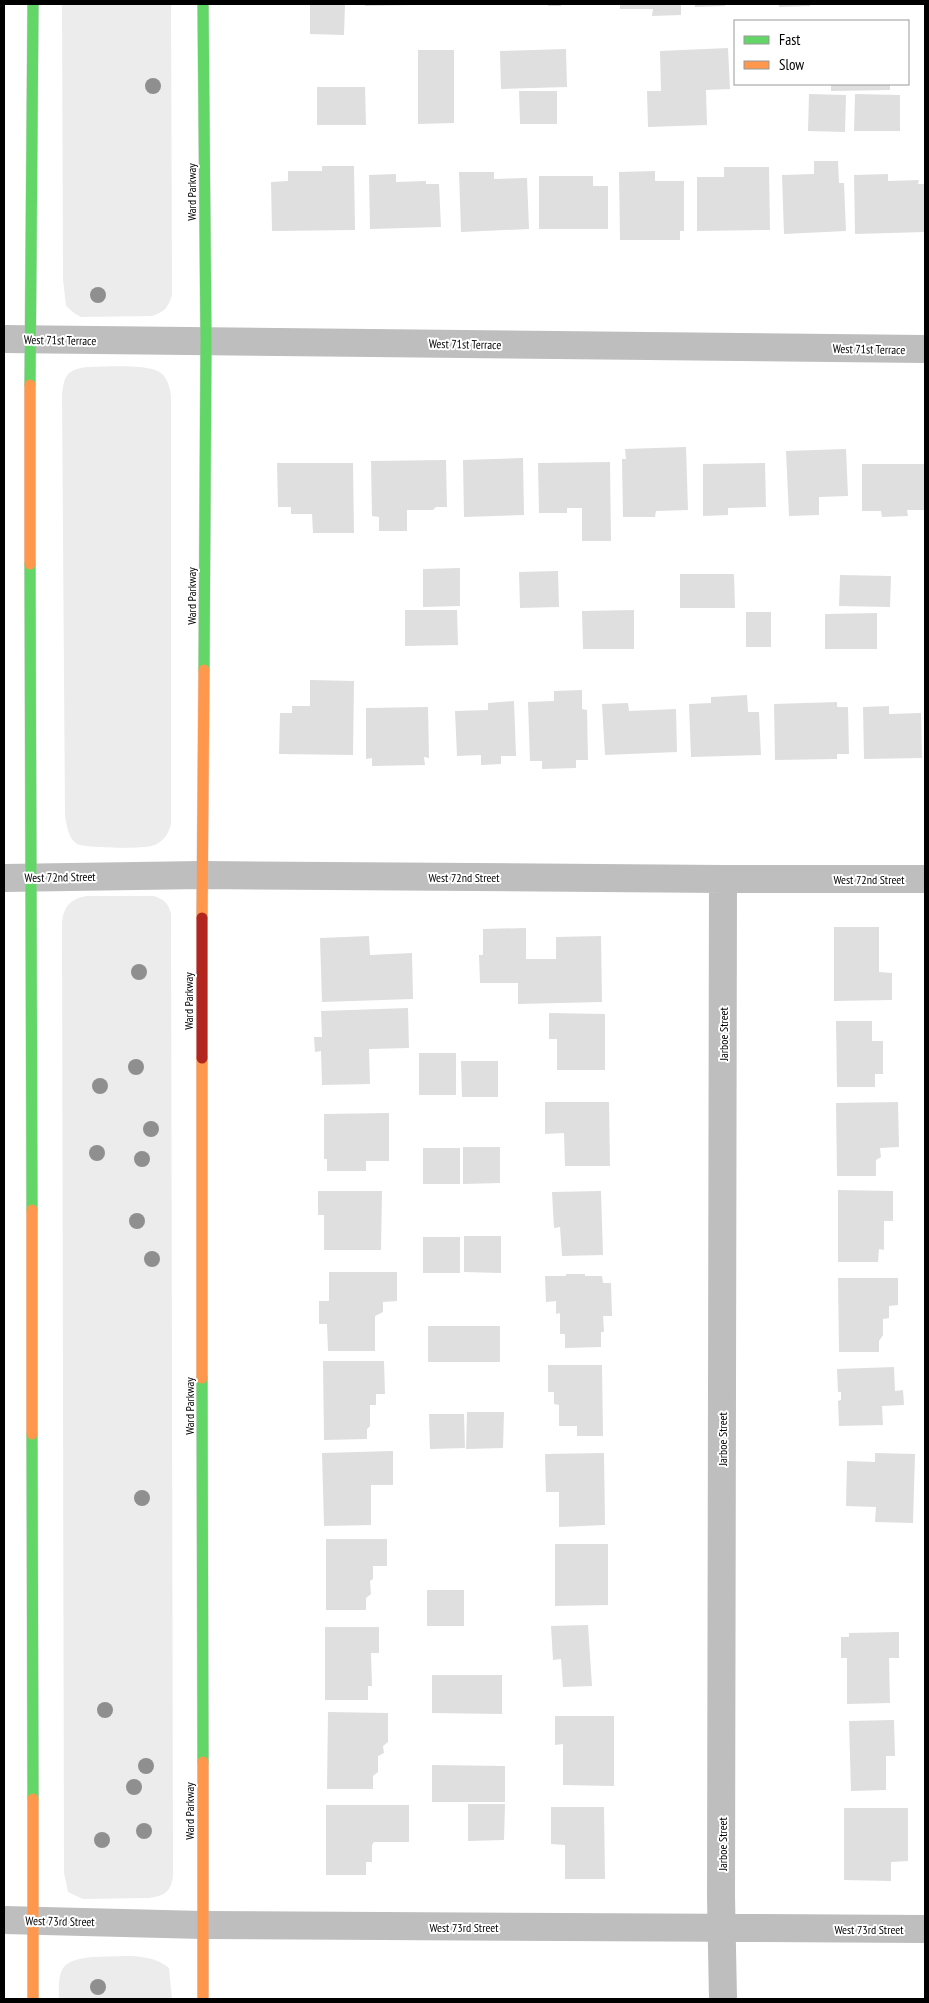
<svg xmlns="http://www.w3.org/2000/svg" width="929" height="2003" viewBox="0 0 929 2003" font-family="'PT Sans Narrow',sans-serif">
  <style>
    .green { fill: #ececec }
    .building { fill: #dfdfdf }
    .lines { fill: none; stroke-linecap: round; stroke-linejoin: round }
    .fast-casing { stroke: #dbdbdb; stroke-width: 12 }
    .slow-casing { stroke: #dbdbdb; stroke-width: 12 }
    .jam-casing { stroke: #dbdbdb; stroke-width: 12 }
    .street { stroke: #bebebe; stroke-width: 28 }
    .fast { stroke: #63d668; stroke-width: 11 }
    .slow { stroke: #ff974d; stroke-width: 11 }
    .jam { stroke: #b3261e; stroke-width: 11 }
    .tree { fill: #8f8f8f }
    .labels { text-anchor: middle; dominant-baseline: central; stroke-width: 4; stroke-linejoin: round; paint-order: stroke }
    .street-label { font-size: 12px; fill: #000; stroke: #fff }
  </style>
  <rect width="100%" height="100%" fill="#fff"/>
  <path class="green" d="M62,4H171L172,295C168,308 164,312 152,316L81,317L74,313L66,306L63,279Z
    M87,367C104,367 151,363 162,374C168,380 170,388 171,396V824C168,835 163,843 151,846C142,849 84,848 77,844C68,838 67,826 65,816L62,396C64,376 66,370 87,367Z
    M87,896H154C165,900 168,903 171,914L173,1876C171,1892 164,1896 149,1898L83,1899L68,1892L64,1873L62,923C63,907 71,898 87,896Z
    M93,1957C118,1957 149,1951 169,1968L172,1999H59C58,1968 61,1960 93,1957Z"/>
  <path class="building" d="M310,4H345L344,35L310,34Z
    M365,4H415V5L365,6Z
    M549,4H561V6H548Z
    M620,4H681V15L652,16L653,9H620Z
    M695,4H725V6L695,7Z
    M779,4H810V6L779,7Z
    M728,48L730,89L706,90L707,125L648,127L647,91H661L660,51Z
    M566,49L567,87L501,89L500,51Z
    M418,50H454V123L418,124Z
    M831,84H890V90L831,91Z
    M317,87H365L366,125H317Z
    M519,91H557V124H520Z
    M809,94L846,95L845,132L808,131Z
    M855,94L900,95V131H854Z
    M814,161H838L839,183H844L846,231L784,234L782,175L814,174Z
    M322,166H354L355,230L272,231L271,182L288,181V171H322Z
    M724,167H769L770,230L697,231V177H724Z
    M655,171V181H684V231H680V240H620L619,172Z
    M459,172H494V179L527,178L529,229L461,232Z
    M396,174V182L426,181V184H439L441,227L370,229L369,175Z
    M888,174V181L919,180L918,184H925V232L855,234L854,175Z
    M539,176H593V186H608V229H539Z
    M686,447L688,510L656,511L655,517H623L622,459H626L625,449Z
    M846,449L848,496L819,497V515L789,516L786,451Z
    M523,458L524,515L464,517L463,460Z
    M446,460L447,507H436L433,510H407V531H379V517L372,516L371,461Z
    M610,462L611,541H582V508H567V513H539L538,463Z
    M277,463H353L354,533H313L312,514H291V507H278Z
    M765,463L766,507L728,508V515L703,516V464Z
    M862,464H925V510H907L908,516L882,517L881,511H862Z
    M460,568V606L423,607V569Z
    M558,571L559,607L520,608L519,572Z
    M680,574H734L735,608H680Z
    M840,575L891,576L890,607L839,606Z
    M405,610H457L458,645L405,646Z
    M634,610V649H583L582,611Z
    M746,612H771V647H746Z
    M877,613V649H825V614Z
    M310,680L354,681L353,755L279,754L280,713H292V706H310Z
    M582,690V709L587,710L588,760H576V768L542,769V761H530L528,702L554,701V691Z
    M747,695L748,712H759L761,755L691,757L689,704L711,703V697Z
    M514,701L516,756H501V764L481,765V755L457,756L455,711L488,710V703Z
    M837,702V707H848L849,754H837V759L775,760L774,704Z
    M628,703L629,711L676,709L677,752L605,755L602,704Z
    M889,706V714L921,713L922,758L864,759L863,707Z
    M428,707L429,758L424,757L425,765L372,766V758L366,759V708Z
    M834,927H879V972L892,973V1000L834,1001Z
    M526,928V959H556V937L601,936L602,1002L518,1004V983H480L479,955H483V929Z
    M369,936L370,955L412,953L413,999L322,1002L320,938Z
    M408,1008L409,1048L369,1049L370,1084L322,1085L321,1051L315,1052L314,1037H322L321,1011Z
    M549,1013L605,1014V1070H557V1039H549Z
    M836,1021H872V1041H883V1074H875V1087H837Z
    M419,1053H456V1095H419Z
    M461,1061H498V1097H462Z
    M545,1102H609L610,1166H565L564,1133L545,1134Z
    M898,1102L899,1147L880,1148L881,1157L876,1160V1176H837L836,1103Z
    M389,1113V1161H366V1171H327V1159H324V1114Z
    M463,1147H500V1183L463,1184Z
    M423,1148H460V1184H423Z
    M838,1190L893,1191V1221H884V1250L879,1249L878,1262H838Z
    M318,1191H382L381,1250H324V1215H318Z
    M601,1191L603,1255L562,1256L560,1227L554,1228L552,1192Z
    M464,1236H501V1273L464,1272Z
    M423,1237H460V1273H423Z
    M329,1272H397V1301L383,1302V1312L375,1316V1351H328L327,1324H319V1301H329Z
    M566,1274H585V1276H602L603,1283H611L612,1316H603L604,1332H601V1347L565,1348V1334H560V1313L556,1314V1301L546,1302L545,1276H566Z
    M838,1278H898V1305L889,1306V1318L883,1319V1335L879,1341V1352H839Z
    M428,1326H500V1362H428Z
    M323,1361H384L385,1394H376V1405H370V1426L367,1429V1439L324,1440Z
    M548,1365H602L603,1436H577V1426H559V1405L554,1404V1392H548Z
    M894,1367L895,1391L903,1390L904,1405L882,1406L883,1425L839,1426L838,1401L841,1400V1392H838L837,1369Z
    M467,1412H504L503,1448L466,1449Z
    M429,1414H464L465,1448L430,1449Z
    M393,1451V1485H371V1525L324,1526L322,1453Z
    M604,1453L605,1525L559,1527V1492H546L545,1454Z
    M875,1453L915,1454L913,1523L875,1522L876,1507L846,1506L847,1461L875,1462Z
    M326,1539H387V1566H373V1579L370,1581L371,1594L366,1598V1610H326Z
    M555,1544H608V1605L555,1606Z
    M427,1590H464V1626H427Z
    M588,1625L592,1686L563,1687L561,1659L553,1660L551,1626Z
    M325,1627H379V1653H371L372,1686H368V1700H325Z
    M899,1632V1658H889L890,1703L847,1704V1658H841V1637H849V1633Z
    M432,1675H502V1714L432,1713Z
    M328,1712L388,1713V1742L383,1746L384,1753L378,1756V1772L373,1776V1789H327Z
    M555,1716H614V1786L563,1785V1744L555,1745Z
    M894,1720L895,1756H886V1790L851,1791L849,1721Z
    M432,1765L505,1766V1802H432Z
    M468,1804H505L504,1840L468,1841Z
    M326,1805H409V1842H374L372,1845V1862H366V1875H326Z
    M551,1807H604L605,1879H565V1845L551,1844Z
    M844,1808H908V1861L891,1862V1881L844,1880Z"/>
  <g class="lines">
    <defs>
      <path id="fast" d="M203,4L206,341L204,670
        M30,385L33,4
        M30,564L32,1210
        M202,1378L203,1762
        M32,1434L33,1799"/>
      <path id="slow" d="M30,385V564
        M202,918L204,670
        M202,1058V1378
        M32,1210V1434
        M203,1762V1999
        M33,1799V1999"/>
      <path id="jam" d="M202,918V1058"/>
    </defs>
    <use href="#fast" class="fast-casing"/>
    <use href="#slow" class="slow-casing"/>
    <use href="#jam" class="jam-casing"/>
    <path class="street" d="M4,339L925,349
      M4,878L202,875L723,879H925
      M4,1920L203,1925L925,1929
      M723,1999L721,1897L723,879"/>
    <use href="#fast" class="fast"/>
    <use href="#slow" class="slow"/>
    <use href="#jam" class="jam"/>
  </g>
  <g class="tree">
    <circle cx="153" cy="86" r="8"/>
    <circle cx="98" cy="295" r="8"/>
    <circle cx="139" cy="972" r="8"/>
    <circle cx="136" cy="1067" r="8"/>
    <circle cx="100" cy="1086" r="8"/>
    <circle cx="151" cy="1129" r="8"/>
    <circle cx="97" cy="1153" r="8"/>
    <circle cx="142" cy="1159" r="8"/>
    <circle cx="137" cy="1221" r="8"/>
    <circle cx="152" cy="1259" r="8"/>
    <circle cx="142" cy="1498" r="8"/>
    <circle cx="105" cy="1710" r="8"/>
    <circle cx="146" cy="1766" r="8"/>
    <circle cx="134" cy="1787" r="8"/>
    <circle cx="144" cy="1831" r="8"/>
    <circle cx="102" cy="1840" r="8"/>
    <circle cx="98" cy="1987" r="8"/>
  </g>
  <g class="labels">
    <g class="street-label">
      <text transform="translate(191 192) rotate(-90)">Ward Parkway</text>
      <text transform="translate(60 340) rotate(1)">West 71st Terrace</text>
      <text transform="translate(465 344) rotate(1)">West 71st Terrace</text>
      <text transform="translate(869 349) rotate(1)">West 71st Terrace</text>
      <text transform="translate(191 596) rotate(-90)">Ward Parkway</text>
      <text transform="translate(60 877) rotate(-1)">West 72nd Street</text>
      <text x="464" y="877">West 72nd Street</text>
      <text x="869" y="879">West 72nd Street</text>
      <text transform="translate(188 1001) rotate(-90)">Ward Parkway</text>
      <text transform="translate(723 1034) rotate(-90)">Jarboe Street</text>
      <text transform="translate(189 1406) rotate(-90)">Ward Parkway</text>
      <text transform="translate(722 1439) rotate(-90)">Jarboe Street</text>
      <text transform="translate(189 1811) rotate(-90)">Ward Parkway</text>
      <text transform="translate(722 1844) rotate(-90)">Jarboe Street</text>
      <text transform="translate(60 1921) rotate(1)">West 73rd Street</text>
      <text x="464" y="1927">West 73rd Street</text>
      <text x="869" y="1929">West 73rd Street</text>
    </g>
  </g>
  <rect width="929" height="2003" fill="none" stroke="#000000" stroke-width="10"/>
  <rect x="734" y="20" width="175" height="65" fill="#ffffff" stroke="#999999"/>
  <rect x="744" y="36" width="25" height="8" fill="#63d668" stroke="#999999"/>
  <text x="779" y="45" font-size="15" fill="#000000">Fast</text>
  <rect x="744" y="61" width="25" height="8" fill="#ff974d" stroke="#999999"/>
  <text x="779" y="70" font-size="15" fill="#000000">Slow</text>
</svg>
